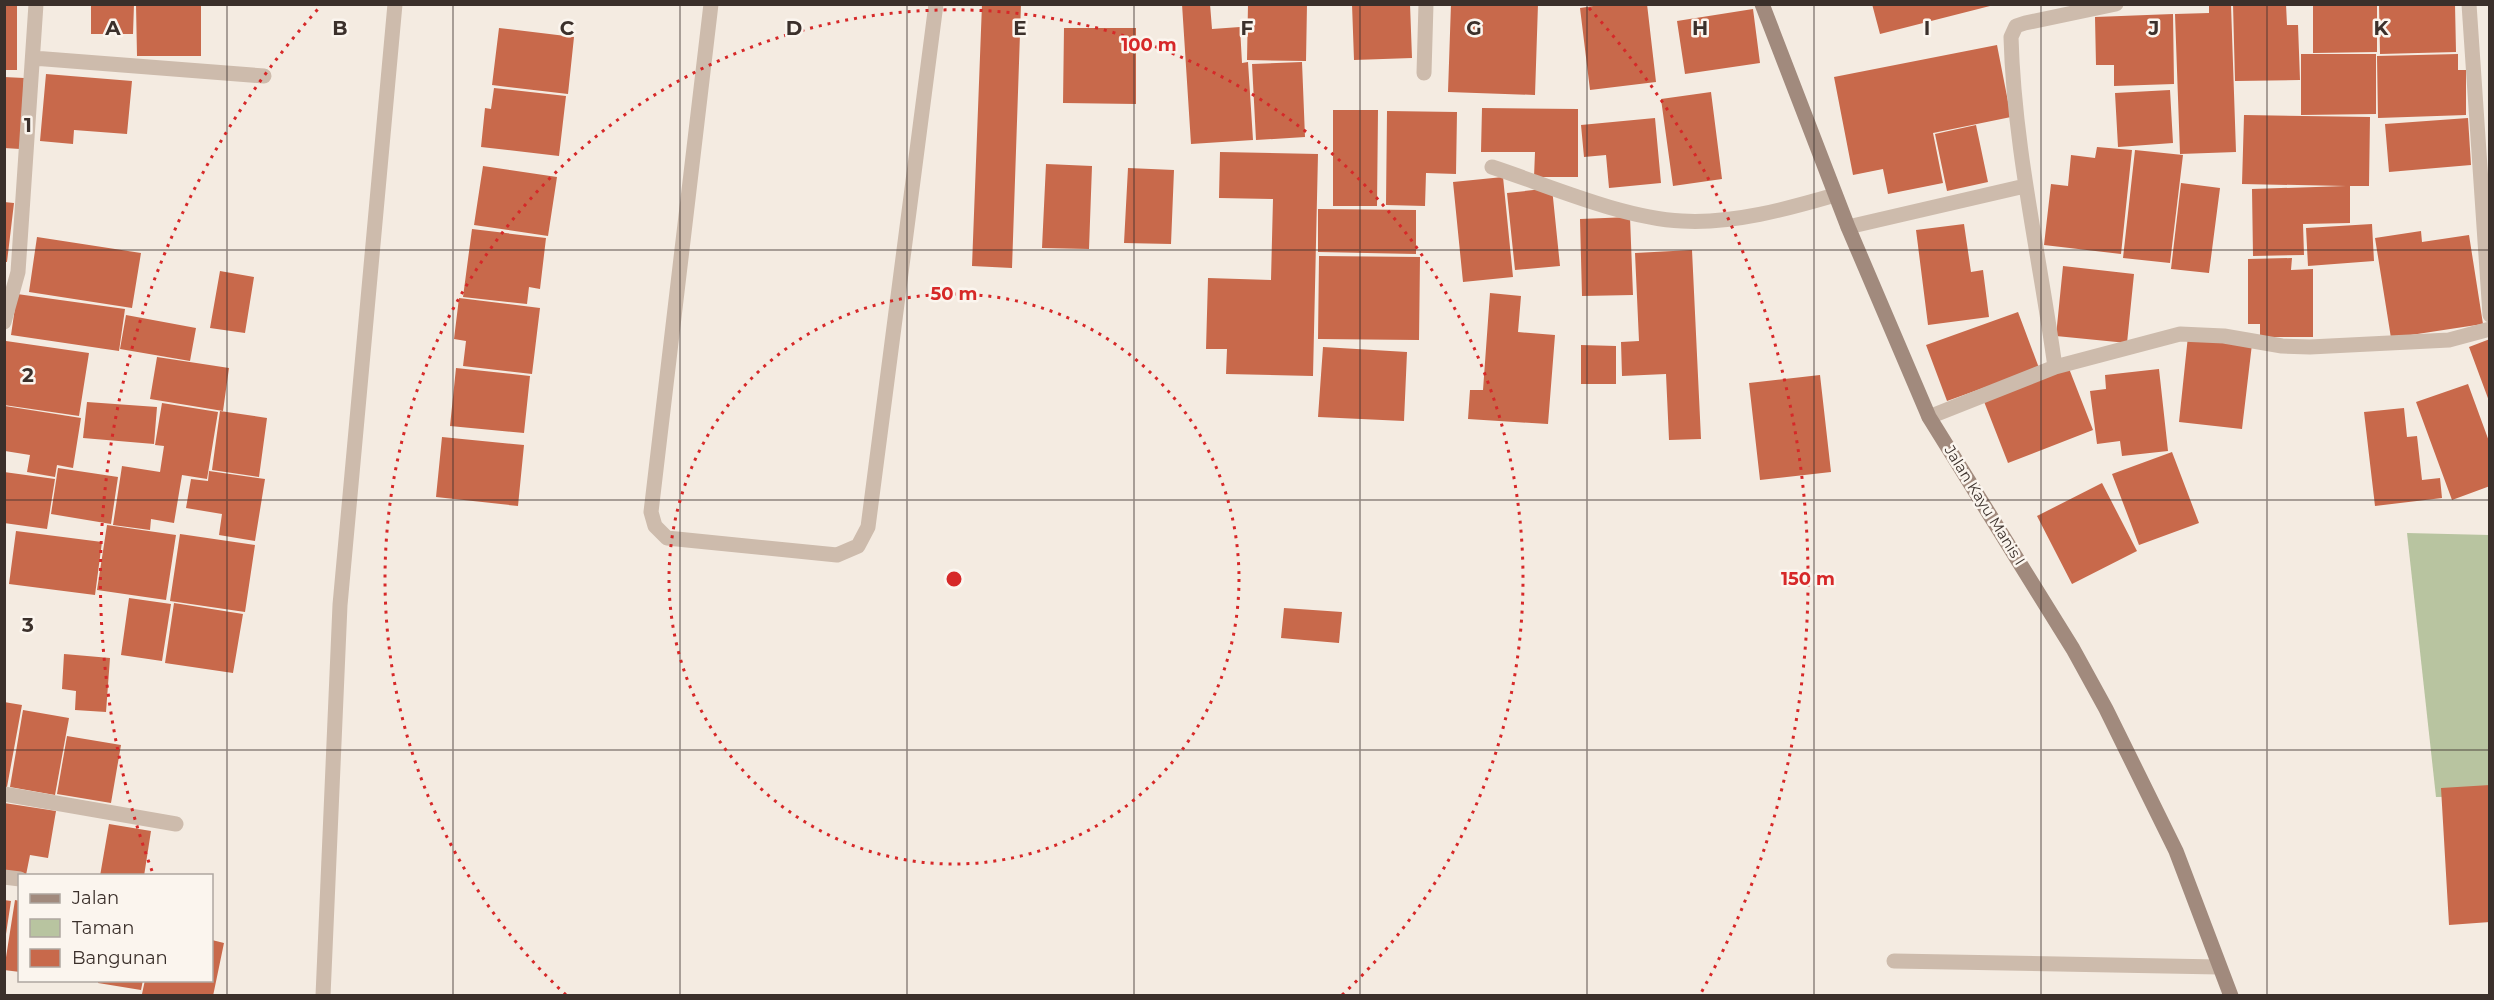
<svg xmlns="http://www.w3.org/2000/svg" width="2494" height="1000" viewBox="0 0 2494 1000" font-family="Montserrat,sans-serif">
  <style>
    .green { fill: #b8c4a0 }
    .building { fill: #c8694b }
    .lines { fill: none; stroke-linecap: round; stroke-linejoin: round }
    .street { stroke: #cdbbac; stroke-width: 15 }
    .secondary { stroke: #a18a7d; stroke-width: 15 }
    .grid { fill: none; stroke: #3b302b; stroke-width: 1.5; stroke-opacity: 0.55 }
    .ring { fill: none; stroke: #d62828; stroke-width: 3; stroke-dasharray: 3 6 }
    .labels { text-anchor: middle; dominant-baseline: central; stroke-width: 5; stroke-linejoin: round; paint-order: stroke }
    .street-label { font-size: 15px; fill: #3b302b; stroke: #fbf5ee }
    .grid-label { font-size: 20px; text-anchor: middle; font-weight: bold; fill: #3b302b; stroke: #fbf5ee; stroke-width: 5; stroke-linejoin: round; paint-order: stroke }
    .centre { fill: #d62828; stroke: #fbf5ee; stroke-width: 3 }
    .ring-label { font-size: 18px; text-anchor: middle; font-weight: bold; fill: #d62828; stroke: #fbf5ee; stroke-width: 5; stroke-linejoin: round; paint-order: stroke }
  </style>
  <rect width="100%" height="100%" fill="#f4ebe1"/>
  <path class="green" d="M2407,533L2489,535V796L2436,797Z"/>
  <path class="building" d="M4,4H17V70H4Z
    M91,4H134L133,34H91Z
    M136,4H201V56H137Z
    M982,4H1021L1012,268L972,266Z
    M1182,4H1210L1212,29L1240,27L1242,63L1248,62L1253,140L1191,144Z
    M1248,4H1307L1306,61L1247,60Z
    M1352,4H1410L1412,58L1354,60Z
    M1451,4H1538L1535,95L1448,92Z
    M1607,4H1647L1656,82L1590,90L1580,8Z
    M1872,4H1989L1990,6L1880,34Z
    M2233,4H2286L2287,25H2298L2300,80L2235,81Z
    M2313,4H2377V52L2313,53Z
    M2379,4H2455L2456,52L2380,54Z
    M2209,5H2231L2236,152L2180,154L2175,14L2209,13Z
    M1753,9L1760,63L1685,74L1677,21Z
    M2173,14L2174,84L2114,86V65H2096L2095,17Z
    M499,28L574,37L568,94L492,85Z
    M1064,28H1136V104L1063,103Z
    M1997,45L2011,117L1933,133L1943,183L1888,194L1883,169L1853,175L1834,77Z
    M2301,54H2376V114L2301,115Z
    M2458,54V70H2466V115L2378,118L2377,56Z
    M1302,62L1305,137L1256,140L1252,64Z
    M46,74L132,81L127,134L74,130L73,144L40,141Z
    M4,77L24,78L20,149L4,148Z
    M494,88L566,96L559,156L481,147L485,108L491,109Z
    M2170,90L2173,143L2118,147L2115,93Z
    M1711,92L1722,179L1673,186L1661,99Z
    M1482,108L1578,109V177H1534L1535,152H1481Z
    M1333,110H1378L1377,206H1333Z
    M1387,111L1457,112L1456,174L1426,173L1425,206L1386,205Z
    M2244,115L2370,117L2369,186H2350V223L2303,224L2304,255L2253,256L2252,189L2346,186L2242,184Z
    M1655,118L1661,183L1609,188L1606,155L1584,157L1581,125Z
    M2468,118L2471,165L2389,172L2385,124Z
    M1976,125L1988,182L1947,191L1935,134Z
    M2097,147L2132,150L2121,254L2044,245L2051,184L2068,186L2071,155L2095,158Z
    M2135,150L2183,155L2170,263L2123,258Z
    M1220,152L1318,154L1313,376L1226,374L1227,349H1206L1208,278L1271,280L1273,199L1219,198Z
    M1046,164L1092,166L1089,249L1042,248Z
    M483,166L557,177L548,236L474,225Z
    M1128,168L1174,170L1171,244L1124,243Z
    M1503,177L1513,277L1463,282L1453,182Z
    M2181,183L2220,188L2209,273L2171,269Z
    M1552,188L1560,266L1515,270L1507,193Z
    M4,202L14,203L7,262H4Z
    M1318,209L1416,210V254L1318,252Z
    M1630,217L1633,295L1582,296L1580,219Z
    M1964,224L1971,272L1983,270L1989,317L1928,325L1916,230Z
    M2372,224L2374,261L2308,266L2306,228Z
    M472,229L546,238L540,289L529,287L527,304L463,297Z
    M2421,231L2422,242L2469,235L2483,324L2391,338L2375,238Z
    M37,237L141,253L132,308L29,292Z
    M1692,250L1701,439L1669,440L1666,374L1622,376L1621,342L1639,341L1635,253Z
    M1319,256L1420,257L1419,340L1318,339Z
    M2292,258L2291,270L2313,269V337H2260V324H2248V259Z
    M2063,266L2134,274L2127,343L2056,336Z
    M220,271L254,277L245,333L210,328Z
    M1490,293L1521,296L1518,332L1555,335L1548,424L1468,419L1470,390H1483Z
    M17,294L125,309L119,351L11,335Z
    M459,298L540,308L532,374L463,366L466,341L454,339Z
    M2018,312L2039,368L1947,401L1926,345Z
    M126,315L196,328L190,361L120,349Z
    M2188,336L2252,344L2242,429L2179,422Z
    M2490,339V400L2489,401L2469,347Z
    M6,341L89,353L79,416L4,405Z
    M1581,345L1616,346V384H1581Z
    M1323,347L1407,352L1404,421L1318,417Z
    M157,357L229,368L223,411L150,399Z
    M2068,366L2093,430L2008,463L1983,399Z
    M456,368L530,376L524,433L450,426Z
    M2159,369L2168,451L2122,456L2120,441L2097,444L2090,391L2106,389L2105,375Z
    M1820,375L1831,472L1760,480L1749,383Z
    M2468,384L2490,444V486L2452,500L2416,402Z
    M87,402L157,407L154,444L83,438Z
    M162,403L218,412L207,479L182,475L174,523L151,519L150,530L113,525L122,466L160,472L164,446L155,445Z
    M5,406L81,418L73,468L57,465L55,477L27,472L30,455L5,451Z
    M2404,408L2407,437L2417,436L2422,480L2440,478L2442,498L2375,506L2364,412Z
    M220,411L267,418L259,477L212,470Z
    M442,437L524,445L518,506L436,497Z
    M2172,452L2199,523L2139,545L2112,474Z
    M58,468L118,477L111,524L51,514Z
    M209,471L265,479L255,541L219,535L222,514L186,508L191,479L208,481Z
    M4,472L55,479L47,529L4,523Z
    M2102,483L2137,551L2072,584L2037,516Z
    M107,525L176,535L166,600L97,590Z
    M16,531L102,542L95,595L9,584Z
    M180,534L255,545L245,612L170,601Z
    M129,598L171,604L162,661L121,655Z
    M174,603L243,614L233,673L165,663Z
    M1284,608L1342,612L1339,643L1281,638Z
    M64,654L110,658L106,712L75,710L76,691L62,689Z
    M4,702L22,705L7,787H4Z
    M23,710L69,718L55,795L10,787Z
    M67,736L121,745L111,803L57,794Z
    M2490,785V922L2449,925L2441,788Z
    M4,803L56,811L48,858L30,855L26,875L4,871Z
    M109,824L151,831L144,876H100Z
    M4,900L11,901L6,934H4Z
    M15,900L20,901V972L4,970Z
    M212,940L224,943L213,996L142,994L145,980H212Z
    M98,980H143L141,990L98,983Z"/>
  <g class="lines">
    <path class="street" d="M711,4L651,512L655,526L667,538L837,555L858,546L868,527L936,4
      M2469,4L2490,315
      M33,58L264,76
      M1424,73L1426,4
      M1492,167C1550,186 1622,218 1682,221C1733,224 1787,209 1835,195
      M1848,227L2025,186
      M4,322L18,272L36,4
      M2055,367C2040,257 2014,148 2011,37L2016,26L2025,23L2116,4
      M1929,417L2055,367L2180,334L2224,336L2282,346L2310,347L2449,340L2490,329
      M4,794L176,824
      M4,877L20,879
      M1894,961L2219,967
      M323,996L340,605L395,4"/>
    <path class="secondary" d="M1762,4L1848,227L1929,417L2073,649L2106,709L2176,851L2231,996"/>
  </g>
  <path class="grid" d="M227,4V996M453,4V996M680,4V996M907,4V996M1134,4V996M1360,4V996M1587,4V996M1814,4V996M2041,4V996M2267,4V996M4,250H2490M4,500H2490M4,750H2490"/>
  <g class="ring">
    <circle cx="954" cy="579" r="285"/>
    <path d="M566 995A569 569 0 1 1 1342 995"/>
    <path d="M152 871A854 854 0 0 1 319 8M1589 8A854 854 0 0 1 1701 993"/>
  </g>
  <g class="labels">
    <g class="street-label">
      <text transform="translate(1985 505) rotate(58)">Jalan Kayu Manis I</text>
    </g>
  </g>
  <g class="grid-label">
    <text x="113" y="35">A</text>
    <text x="340" y="35">B</text>
    <text x="567" y="35">C</text>
    <text x="794" y="35">D</text>
    <text x="1020" y="35">E</text>
    <text x="1247" y="35">F</text>
    <text x="1474" y="35">G</text>
    <text x="1700" y="35">H</text>
    <text x="1927" y="35">I</text>
    <text x="2154" y="35">J</text>
    <text x="2381" y="35">K</text>
    <text x="28" y="132">1</text>
    <text x="28" y="382">2</text>
    <text x="28" y="632">3</text>
  </g>
  <circle cx="954" cy="579" r="9" class="centre"/>
  <g class="ring-label">
    <text x="1149" y="51">100 m</text>
    <text x="954" y="300">50 m</text>
    <text x="1808" y="585">150 m</text>
  </g>
  <rect width="2494" height="1000" fill="none" stroke="#3b302b" stroke-width="12"/>
  <rect x="18" y="874" width="195" height="108" fill="#fbf5ee" stroke="#aea6a0" stroke-width="1.5"/>
  <rect x="30" y="894" width="30" height="9" fill="#a18a7d" stroke="#aea6a0" stroke-width="1.5"/>
  <text x="72" y="904" font-size="18" fill="#3b302b">Jalan</text>
  <rect x="30" y="919" width="30" height="18" fill="#b8c4a0" stroke="#aea6a0" stroke-width="1.5"/>
  <text x="72" y="934" font-size="18" fill="#3b302b">Taman</text>
  <rect x="30" y="949" width="30" height="18" fill="#c8694b" stroke="#aea6a0" stroke-width="1.5"/>
  <text x="72" y="964" font-size="18" fill="#3b302b">Bangunan</text>
</svg>
